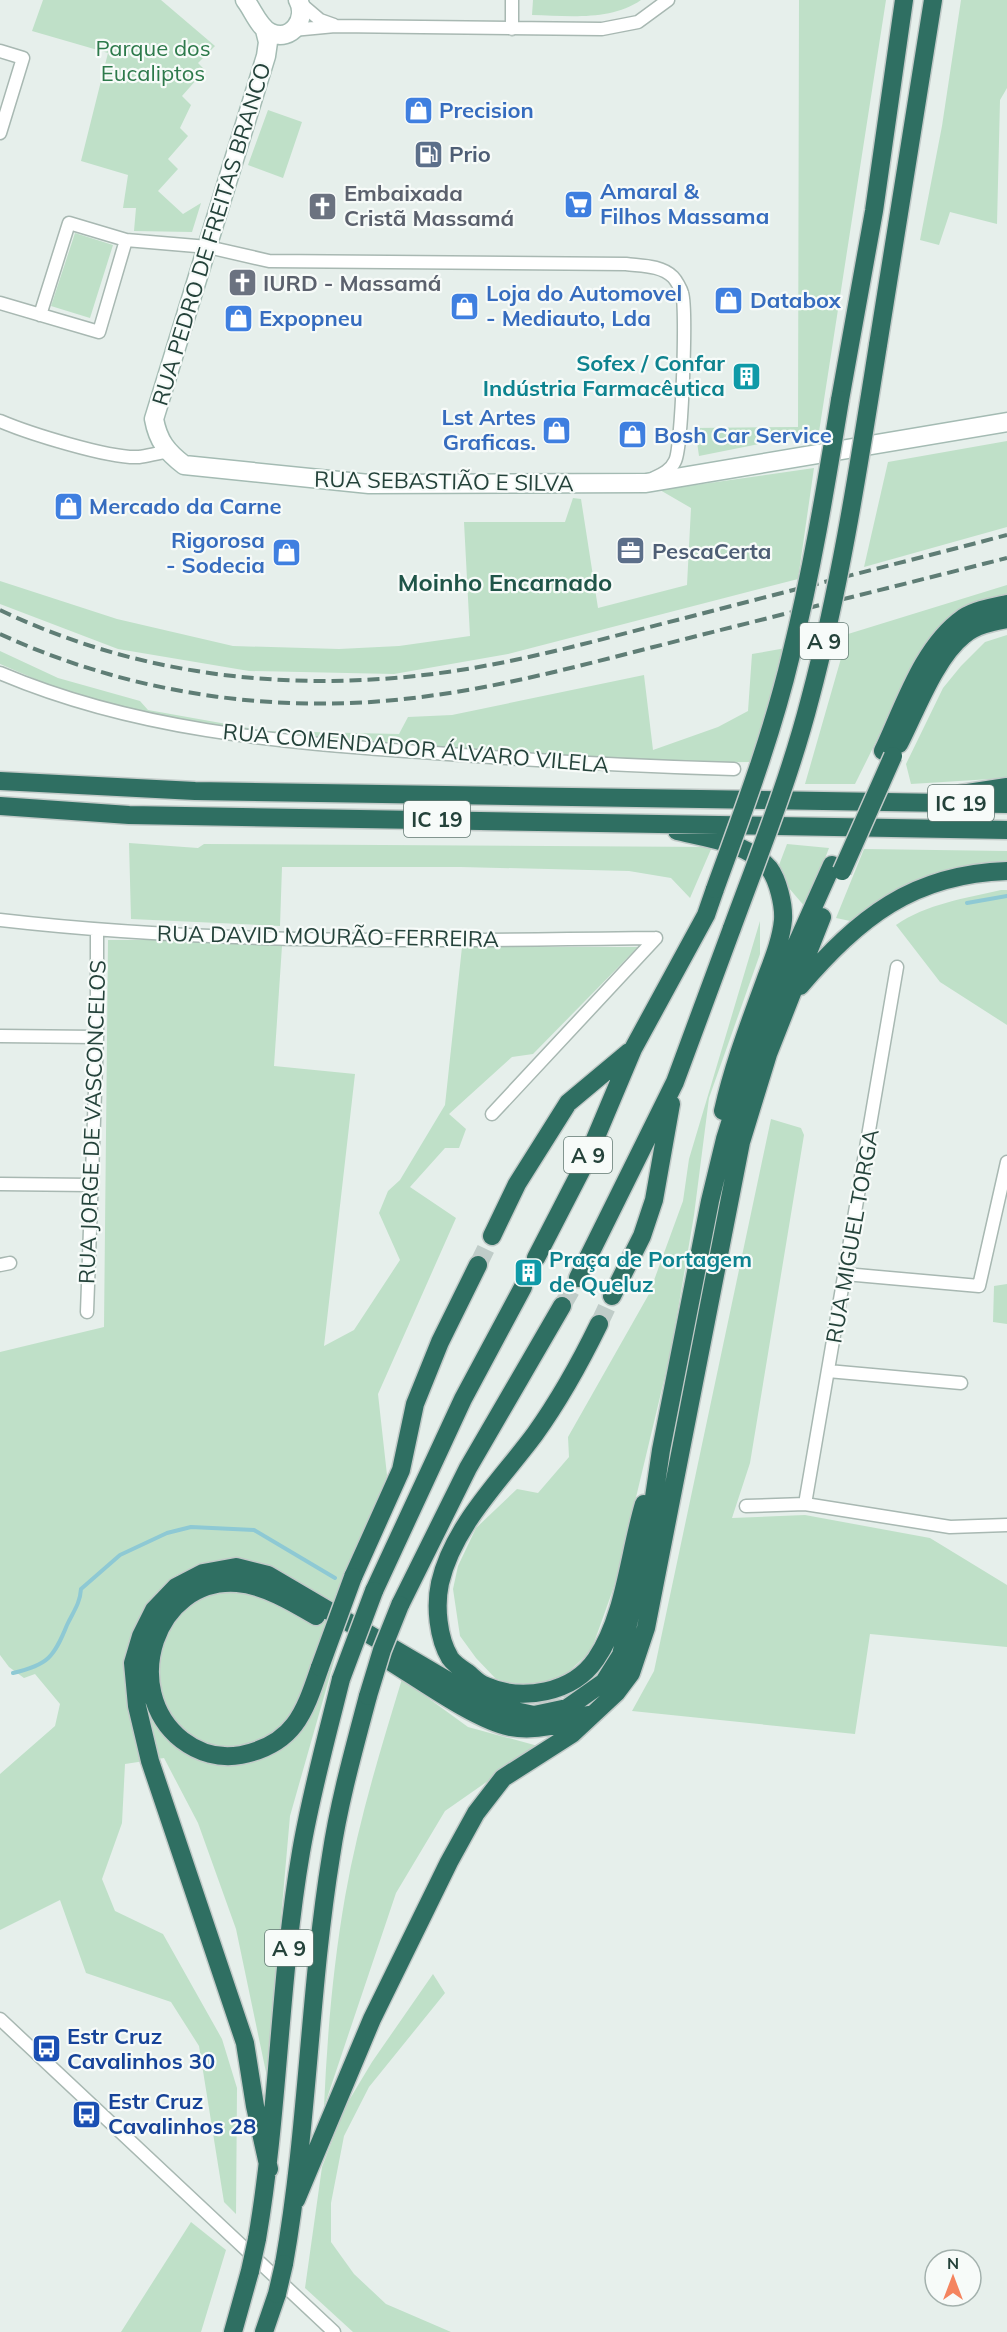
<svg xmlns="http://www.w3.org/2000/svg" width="1007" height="2332" viewBox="0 0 1007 2332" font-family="Mulish,sans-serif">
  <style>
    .green { fill: #bfe0c8 }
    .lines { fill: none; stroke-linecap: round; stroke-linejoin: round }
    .stream { stroke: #8ec9d4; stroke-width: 4 }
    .highway-tunnel { stroke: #bfccc8; stroke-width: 18; stroke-dasharray: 18 9; stroke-linecap: butt }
    .street-casing { stroke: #a8b8b2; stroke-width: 15 }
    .secondary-casing { stroke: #a4bbb3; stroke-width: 21 }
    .highway-casing { stroke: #c2cac8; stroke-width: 21 }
    .street { stroke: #fff; stroke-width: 12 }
    .secondary { stroke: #fff; stroke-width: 18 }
    .highway { stroke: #2f6f62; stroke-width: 18 }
    .rail { stroke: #5f7d75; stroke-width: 4; stroke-dasharray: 12 6; stroke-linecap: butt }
    .highway-bridge-casing { stroke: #c2cac8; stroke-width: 21; stroke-linecap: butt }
    .highway-bridge { stroke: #2f6f62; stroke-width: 18 }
    .labels { text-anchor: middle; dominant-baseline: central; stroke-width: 4.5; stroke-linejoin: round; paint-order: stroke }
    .shield { fill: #f7fbf9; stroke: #637a73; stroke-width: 1.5 }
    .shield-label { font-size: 21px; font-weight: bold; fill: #24423a }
    .park-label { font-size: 22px; fill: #2d7a4b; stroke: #f7fbf9 }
    .shop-label { font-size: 22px; font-weight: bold; fill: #366cbe; stroke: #f7fbf9; text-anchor: start }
    .service-label { font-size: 22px; font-weight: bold; fill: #4e5e75; stroke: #f7fbf9; text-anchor: start }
    .worship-label { font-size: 22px; font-weight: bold; fill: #5b616d; stroke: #f7fbf9; text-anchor: start }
    .street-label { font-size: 22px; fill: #24423a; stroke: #f7fbf9 }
    .culture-label { font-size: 22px; font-weight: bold; fill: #0d838f; stroke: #f7fbf9; text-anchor: end }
    .transit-label { font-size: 22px; font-weight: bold; fill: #164399; stroke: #f7fbf9; text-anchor: start }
    .neighbourhood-label { font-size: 24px; font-weight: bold; fill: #1f5548; stroke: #f7fbf9 }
  </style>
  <rect width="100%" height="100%" fill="#e6efeb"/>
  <path class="green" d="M43,0H161L215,46L198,63L205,70L182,96L191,105L180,128L188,136L168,159L178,169L158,191L183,214L201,203L192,232L134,231L136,208H123L128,175L81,161L108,53L32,31Z
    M533,0H641C611,21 568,16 532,15Z
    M799,0H886L819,432L699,456L695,428L798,427Z
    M961,0H1007V88L1000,100L997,224L950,212L939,245L920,240L942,126Z
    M268,110L302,122L283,178L248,165Z
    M75,233L113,245L90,318L51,306Z
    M1007,441V527L864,567L888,462Z
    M814,468L798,579L508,654L394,674L249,671L118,649L0,604V581L117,619L233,646L339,649L399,646L470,636L464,522H565L573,498L581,499L598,608L687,585L691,508L660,490Z
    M1007,585V598L969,605L923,647L855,784H805L848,634Z
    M1007,635V778L911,784L906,764L943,688L961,666L985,642Z
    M786,648L750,762L654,763L264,735L161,718L54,687L0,664V651L58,678L140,701L148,710L266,731L399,734L408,717L452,715L644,675L653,750L718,727L748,711L752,654Z
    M129,843L198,848L204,844L712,847L690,898L671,878L629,871L461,867H282L280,926L131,919Z
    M787,844L829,848L806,908L776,873Z
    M864,849L1007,851V867L939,875L901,887L855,922L836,918Z
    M1001,890H1007V1025L940,982L896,925C926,904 966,898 1001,890Z
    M760,921V954L709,1098L694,1215L671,1351L616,1581L591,1651L563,1677L539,1684H513L496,1679L476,1658L460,1636L453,1589L458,1566L476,1528L517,1489L538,1493L569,1457L568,1437L649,1294L683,1201L689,1159Z
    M108,940H193L282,946L274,1066L355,1074L324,1346L354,1330L400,1260L379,1213L388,1191L400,1180L445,1105L462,947H638L533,1054L512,1057L449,1114L466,1129L459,1148H445L410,1187L456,1218L378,1394L387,1475L290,1816L267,2077L236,1929L198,1823L164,1758L125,1764L122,1823L102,1879L115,1911L163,1934L222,2039L237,2088L236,2214L224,2202L199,2046L171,2002L86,1973L60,1900L0,1930V1774L55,1726L60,1704L35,1674L24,1678L9,1667L0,1655V1352L104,1327Z
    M771,1119L801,1128L804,1135L750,1463L732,1518L805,1515L930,1538L1007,1585V1647L870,1634L855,1734L632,1711L654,1671Z
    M1007,1284V1324L993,1322L994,1286Z
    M402,1679L468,1727L538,1746L445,1811L396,1893L324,2107C327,2037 333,1966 345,1897C358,1823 380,1751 402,1679Z
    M433,1974L445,1993L369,2087L344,2136L331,2203V2242L354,2274L386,2304L451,2332H353L305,2288L322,2167L345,2107L372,2062Z
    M191,2222L226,2250L201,2332H121Z"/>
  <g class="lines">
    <path class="stream" d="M967,903L1007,896
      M13,1673C48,1665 54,1657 67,1625C73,1612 80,1604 81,1589L120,1555L167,1533L191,1527L254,1530L335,1578"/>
    <path class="highway-tunnel" d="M478,1265L492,1236
      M523,1287L536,1258
      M562,1306L578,1278
      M599,1324L612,1296"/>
    <defs>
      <path id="street" d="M512,0V29
        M300,3L320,20L334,25
        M293,30L335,26L602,29L638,22L668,0
        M0,51L23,58L0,133
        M126,240L208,247L269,261L626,264C641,266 661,265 673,277C676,280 681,289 682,293C687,308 682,449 675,461C671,470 663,474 654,478
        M0,303L99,332L126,240L69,223L40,315
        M0,421C28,433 110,459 139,457C148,456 157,453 166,452
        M0,673C134,730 277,742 421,752C525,760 629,766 734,769
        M0,920C217,945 437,941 656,938
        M0,1036L97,1037
        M492,1114L656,938
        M0,1184L91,1185
        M0,1265L10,1263
        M845,1274L979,1286L1007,1162
        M87,1312L97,1037V931
        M828,1371L961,1383
        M805,1504L897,967
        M746,1506L805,1504L950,1527L1007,1525
        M0,2019L334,2332"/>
      <path id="secondary" d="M245,0C253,10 259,28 271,33C292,42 308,18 298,0
        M265,30L268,42L266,56L154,419C158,441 167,452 184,465L369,484L646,483L1007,422"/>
      <path id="highway" d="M878,345L933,0
        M840,400L874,211L904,0
        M899,744C916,711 935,658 964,635C976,625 992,622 1007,619
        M883,751C904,707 922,647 963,618C975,610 993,607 1007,604
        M0,781L195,791L1007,804
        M961,794L1007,787
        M0,806L129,815L1007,830
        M677,831C707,838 748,843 769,868C778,880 784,905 783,920C781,941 772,962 765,981C749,1025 733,1066 723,1111
        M800,986C859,918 912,874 1007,871
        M492,1236L517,1184L568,1103L629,1052
        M536,1258L585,1163L633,1049L706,915L715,889
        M578,1278L675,1082L732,928
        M612,1296L642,1236L654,1200L671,1104
        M599,1324C580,1363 560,1399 535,1434C501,1480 453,1526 440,1583C435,1606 438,1638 450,1658C454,1664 462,1669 468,1673C473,1677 479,1684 486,1686C522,1702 573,1693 596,1659C625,1617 629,1553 644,1504
        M353,1577L401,1470L415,1404L440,1342L478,1265
        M374,1591L463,1399L523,1287
        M400,1605L468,1468L562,1306
        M316,1616C294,1603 264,1585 237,1583C155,1577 119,1690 182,1740C199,1753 220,1759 241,1755C294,1744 304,1714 320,1667
        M391,1662C422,1681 476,1720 510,1727C536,1732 563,1724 588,1715
        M269,2169L255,2106L245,2043L150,1761L137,1706L133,1663L141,1636L154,1610L176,1587L203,1573L236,1567L268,1575L491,1706L534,1715L567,1708L604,1682L621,1655L648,1538L661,1450L710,1201L725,1139L753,1050L776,990L832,865
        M296,2200L372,2019L449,1862L476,1813L503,1778L572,1734L616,1693L631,1673L646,1628L741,1142L768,1054L822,917
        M257,2239C279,2111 279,1980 301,1852C311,1793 327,1736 341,1679
        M284,2264C308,2129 309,1991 331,1856C339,1802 354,1749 368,1696
        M233,2332L250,2271
        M264,2332L277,2294"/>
    </defs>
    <use href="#street" class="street-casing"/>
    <use href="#secondary" class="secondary-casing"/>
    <use href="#highway" class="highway-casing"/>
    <use href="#street" class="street"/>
    <use href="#secondary" class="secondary"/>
    <use href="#highway" class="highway"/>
    <path class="rail" d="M0,610C146,680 308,695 467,669C540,657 613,636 685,618C792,590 900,563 1007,535
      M0,634C130,694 279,716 421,697C510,686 597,661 685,639C792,612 900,585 1007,558"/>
    <defs>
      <path id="highway-bridge" d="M842,871L893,756
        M715,889C743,812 772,735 791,655C812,571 826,485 840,400
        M732,928C760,852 790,777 810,699C841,583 859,464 878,345
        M320,1667L353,1577
        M341,1679L374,1591
        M368,1696L382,1650L400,1605
        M250,2271L257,2239
        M277,2294L284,2264"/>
    </defs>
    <use href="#highway-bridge" class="highway-bridge-casing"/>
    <use href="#highway-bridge" class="highway-bridge"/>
  </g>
  <defs>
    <symbol id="shop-square" viewBox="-11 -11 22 22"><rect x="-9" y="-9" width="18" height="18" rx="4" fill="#3f7fe0" stroke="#f7fbf9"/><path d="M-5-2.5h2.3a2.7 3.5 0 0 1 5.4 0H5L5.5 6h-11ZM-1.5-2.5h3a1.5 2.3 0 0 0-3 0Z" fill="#fff"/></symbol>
    <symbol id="fuel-square" viewBox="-11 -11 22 22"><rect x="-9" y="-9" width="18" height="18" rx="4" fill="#5c6f8a" stroke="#f7fbf9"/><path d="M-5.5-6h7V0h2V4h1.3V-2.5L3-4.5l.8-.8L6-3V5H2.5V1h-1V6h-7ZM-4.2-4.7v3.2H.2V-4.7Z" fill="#fff"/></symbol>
    <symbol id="supermarket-square" viewBox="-11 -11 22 22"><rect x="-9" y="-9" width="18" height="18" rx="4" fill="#3f7fe0" stroke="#f7fbf9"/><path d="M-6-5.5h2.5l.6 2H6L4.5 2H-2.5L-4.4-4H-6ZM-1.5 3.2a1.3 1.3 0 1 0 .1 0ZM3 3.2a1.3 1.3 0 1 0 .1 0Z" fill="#fff"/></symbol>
    <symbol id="church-square" viewBox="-11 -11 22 22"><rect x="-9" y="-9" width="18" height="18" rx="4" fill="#6b7280" stroke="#f7fbf9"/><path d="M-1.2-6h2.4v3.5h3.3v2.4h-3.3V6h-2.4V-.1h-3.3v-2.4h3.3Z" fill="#fff"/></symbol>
    <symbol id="building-square" viewBox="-11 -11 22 22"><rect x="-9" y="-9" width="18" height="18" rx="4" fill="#0f9aa8" stroke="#f7fbf9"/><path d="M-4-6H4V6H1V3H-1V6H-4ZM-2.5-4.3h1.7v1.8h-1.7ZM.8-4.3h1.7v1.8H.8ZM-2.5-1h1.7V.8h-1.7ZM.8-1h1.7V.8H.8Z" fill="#fff"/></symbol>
    <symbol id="office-square" viewBox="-11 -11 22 22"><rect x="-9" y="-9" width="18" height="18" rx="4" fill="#5c6f8a" stroke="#f7fbf9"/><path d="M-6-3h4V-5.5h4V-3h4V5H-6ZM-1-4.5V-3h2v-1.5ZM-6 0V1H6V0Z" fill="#fff"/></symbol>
    <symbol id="bus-square" viewBox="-11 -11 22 22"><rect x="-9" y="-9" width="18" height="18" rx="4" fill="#1a4fb4" stroke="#f7fbf9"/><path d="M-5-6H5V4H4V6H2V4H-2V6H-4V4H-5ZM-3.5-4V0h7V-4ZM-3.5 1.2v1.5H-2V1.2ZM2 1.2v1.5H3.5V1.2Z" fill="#fff"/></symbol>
  </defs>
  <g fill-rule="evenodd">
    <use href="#shop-square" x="402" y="94" width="33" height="33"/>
    <use href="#fuel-square" x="412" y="138" width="33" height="33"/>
    <use href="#supermarket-square" x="562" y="188" width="33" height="33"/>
    <use href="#church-square" x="306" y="190" width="33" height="33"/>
    <use href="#church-square" x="226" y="266" width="33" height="33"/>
    <use href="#shop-square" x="712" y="284" width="33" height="33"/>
    <use href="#shop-square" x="448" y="290" width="33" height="33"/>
    <use href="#shop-square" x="222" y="302" width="33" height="33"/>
    <use href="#building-square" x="730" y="360" width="33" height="33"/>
    <use href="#shop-square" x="540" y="414" width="33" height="33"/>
    <use href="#shop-square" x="616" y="418" width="33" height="33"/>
    <use href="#shop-square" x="52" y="490" width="33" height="33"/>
    <use href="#office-square" x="614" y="534" width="33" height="33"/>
    <use href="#shop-square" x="270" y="536" width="33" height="33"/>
    <use href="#building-square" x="512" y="1256" width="33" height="33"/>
    <use href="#bus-square" x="30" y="2032" width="33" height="33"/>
    <use href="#bus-square" x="70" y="2098" width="33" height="33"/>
  </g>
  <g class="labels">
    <g class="shield">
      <rect x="800" y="623" width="48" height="36" rx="4.5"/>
      <rect x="928" y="785" width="66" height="36" rx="4.5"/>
      <rect x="404" y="801" width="66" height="36" rx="4.5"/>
      <rect x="564" y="1137" width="48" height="36" rx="4.5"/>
      <rect x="265" y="1930" width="48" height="36" rx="4.5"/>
    </g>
    <g class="shield-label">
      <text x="824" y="641">A 9</text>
      <text x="961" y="803">IC 19</text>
      <text x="437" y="819">IC 19</text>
      <text x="588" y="1155">A 9</text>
      <text x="289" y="1948">A 9</text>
    </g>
    <g class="park-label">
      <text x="153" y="48">Parque dos<tspan x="153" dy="25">Eucaliptos</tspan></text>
    </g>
    <g class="shop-label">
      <text x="439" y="110">Precision</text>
      <text x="600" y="191">Amaral &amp;<tspan x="600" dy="25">Filhos Massama</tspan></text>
      <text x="486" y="293">Loja do Automovel<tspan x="486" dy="25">- Mediauto, Lda</tspan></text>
      <text x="750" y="300">Databox</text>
      <text x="259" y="318">Expopneu</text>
      <text x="536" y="417" text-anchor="end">Lst Artes<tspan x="536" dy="25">Graficas.</tspan></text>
      <text x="654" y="435">Bosh Car Service</text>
      <text x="89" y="506">Mercado da Carne</text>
      <text x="265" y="540" text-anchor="end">Rigorosa<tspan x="265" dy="25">- Sodecia</tspan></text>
    </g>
    <g class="service-label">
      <text x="449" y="154">Prio</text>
      <text x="652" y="551">PescaCerta</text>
    </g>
    <g class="worship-label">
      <text x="344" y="193">Embaixada<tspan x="344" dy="25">Cristã Massamá</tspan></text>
      <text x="263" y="283">IURD - Massamá</text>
    </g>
    <g class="street-label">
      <text transform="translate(211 234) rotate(-73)">RUA PEDRO DE FREITAS BRANCO</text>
      <text transform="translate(444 481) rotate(1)">RUA SEBASTIÃO E SILVA</text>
      <text transform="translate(416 748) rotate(5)">RUA COMENDADOR ÁLVARO VILELA</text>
      <text transform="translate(328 936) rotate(1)">RUA DAVID MOURÃO-FERREIRA</text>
      <text transform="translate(92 1122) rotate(-88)">RUA JORGE DE VASCONCELOS</text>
      <text transform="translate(852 1236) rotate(-80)">RUA MIGUEL TORGA</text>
    </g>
    <g class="culture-label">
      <text x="725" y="363">Sofex / Confar<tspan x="725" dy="25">Indústria Farmacêutica</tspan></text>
      <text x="549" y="1259" text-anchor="start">Praça de Portagem<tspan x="549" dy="25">de Queluz</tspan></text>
    </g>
    <g class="transit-label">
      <text x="67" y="2036">Estr Cruz<tspan x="67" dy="25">Cavalinhos 30</tspan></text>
      <text x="108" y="2101">Estr Cruz<tspan x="108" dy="25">Cavalinhos 28</tspan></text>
    </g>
    <g class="neighbourhood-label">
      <text x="505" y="582">Moinho Encarnado</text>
    </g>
  </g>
  <g transform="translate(953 2278)"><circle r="28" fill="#f7fbf9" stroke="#a3b1ad" stroke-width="1.5"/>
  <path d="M0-4.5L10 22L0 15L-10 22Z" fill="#f4845f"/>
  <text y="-9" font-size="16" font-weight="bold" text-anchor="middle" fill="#24423a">N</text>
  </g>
</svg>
